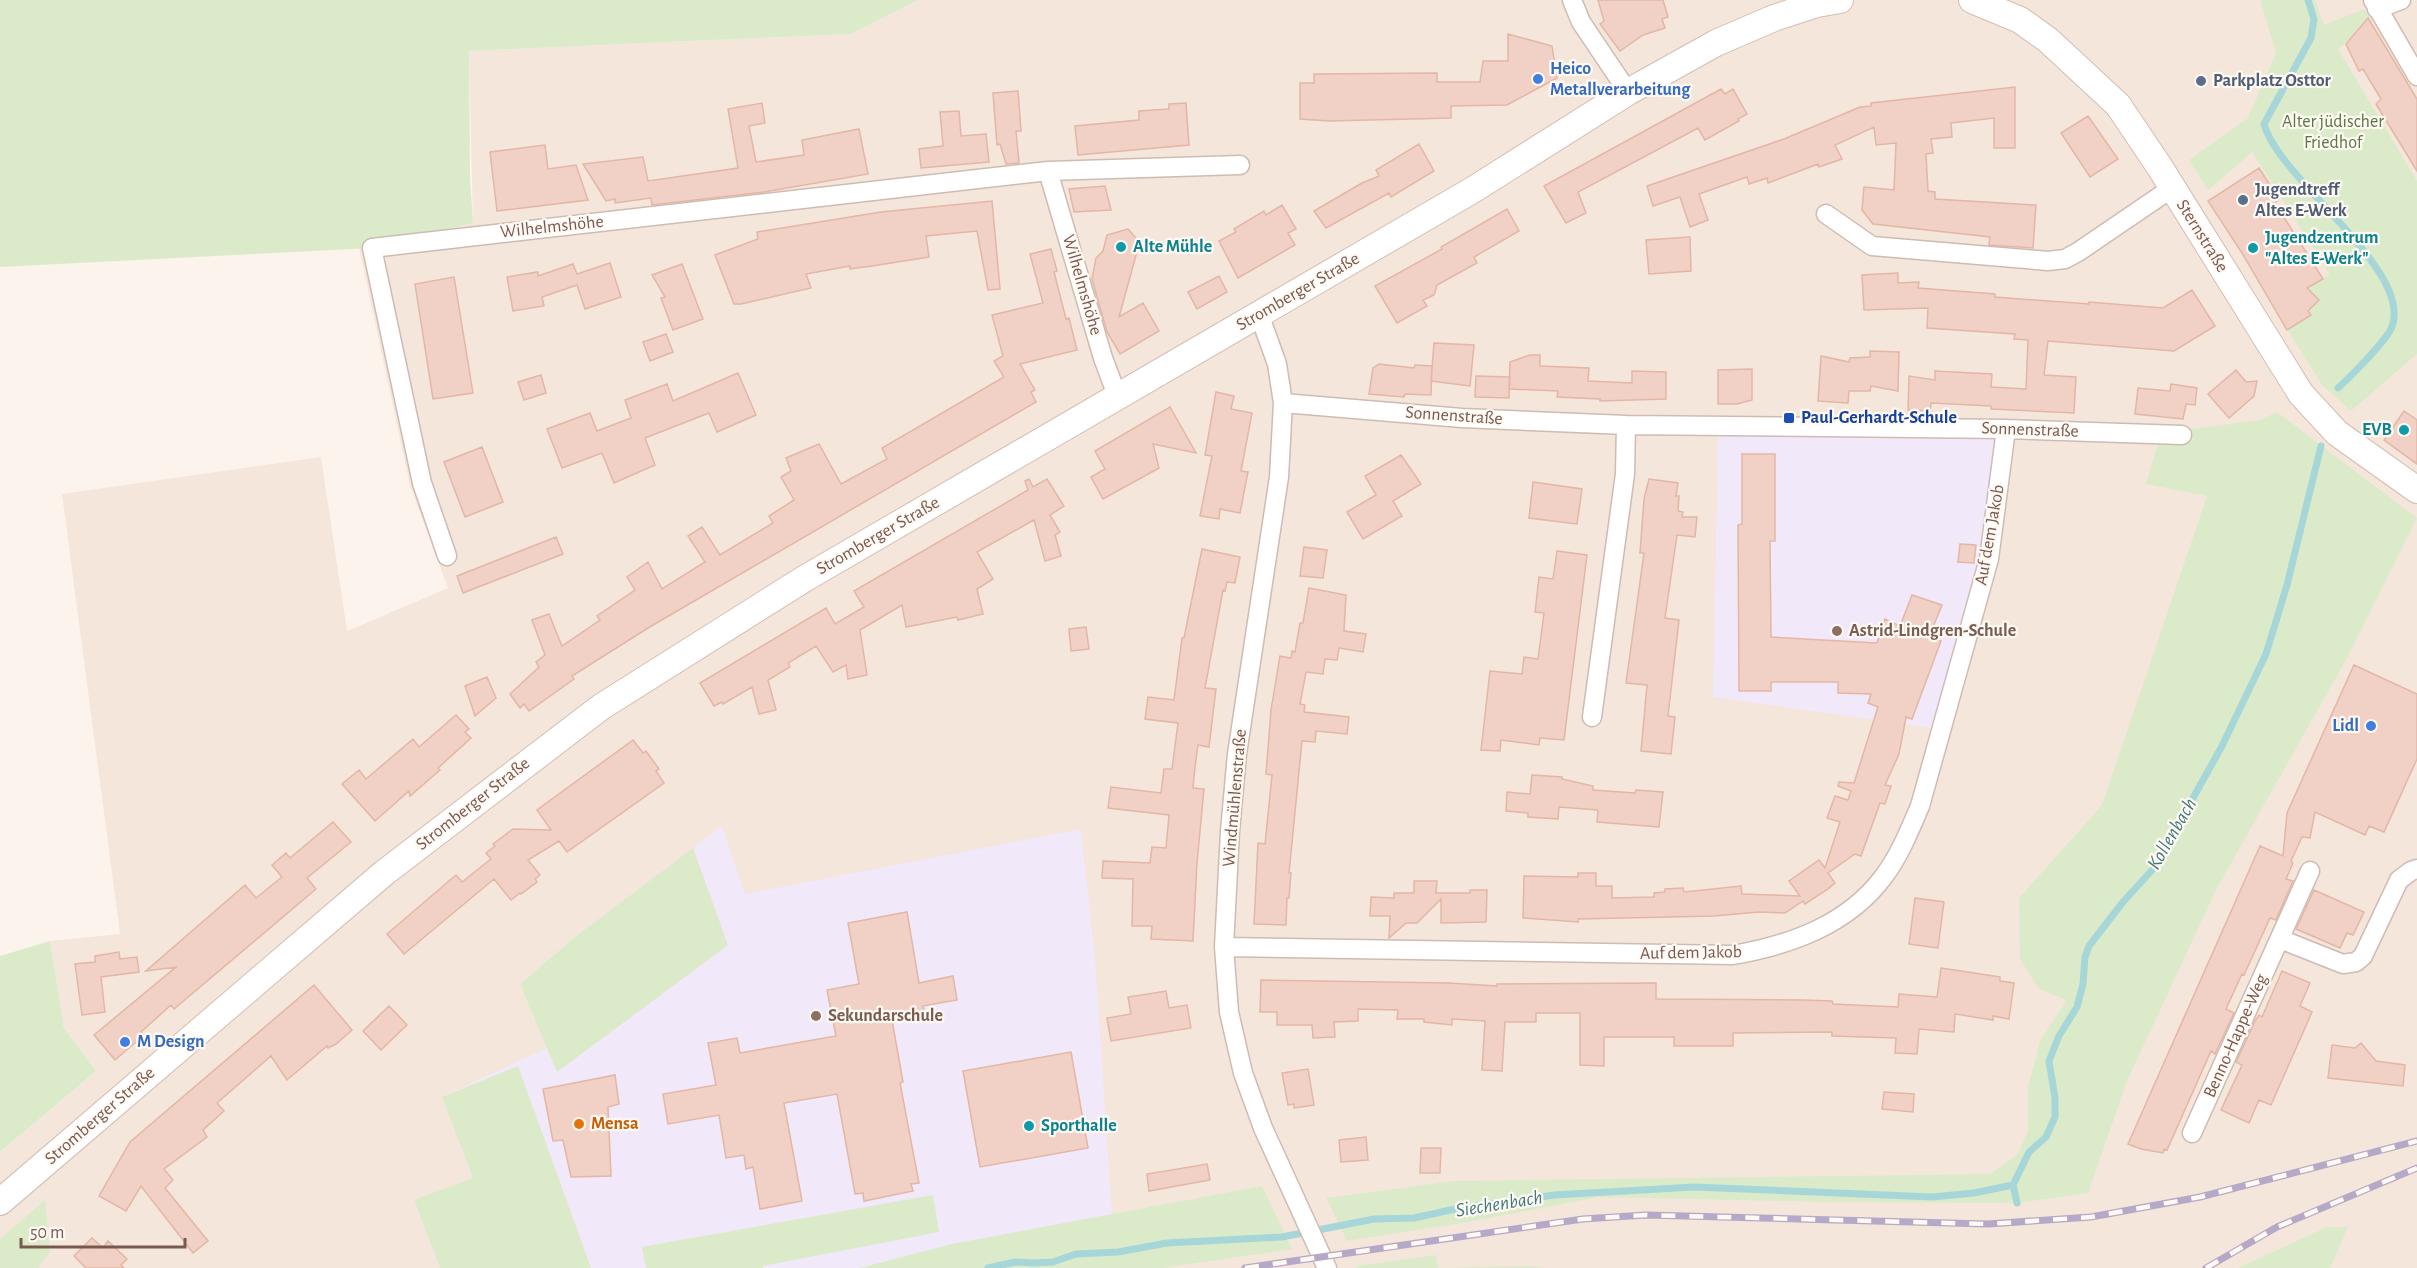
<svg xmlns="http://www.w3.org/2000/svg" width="2417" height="1268" viewBox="0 0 2417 1268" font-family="'Alegreya Sans',sans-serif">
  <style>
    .residential { fill: #f4e6db }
    .education { fill: #f1e8f9 }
    .green { fill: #dbebca }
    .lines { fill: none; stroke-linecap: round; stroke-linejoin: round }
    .stream { stroke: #a7d6d8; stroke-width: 7 }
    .building { fill: #f1d1c5; stroke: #e3b6a5; stroke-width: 1.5 }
    .minor-casing { stroke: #cfbbb1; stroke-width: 21 }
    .secondary-casing { stroke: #d5bdb1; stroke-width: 28 }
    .minor { stroke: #fff; stroke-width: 18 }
    .secondary { stroke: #fff; stroke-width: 26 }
    .rail-casing { stroke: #b6a9c8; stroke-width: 7 }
    .rail { stroke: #fff9f3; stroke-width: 4.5; stroke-dasharray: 14; stroke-linecap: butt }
    .shop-dot { fill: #3f7fe0; stroke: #fff9f3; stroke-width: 2 }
    .service-dot { fill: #5c6f8a; stroke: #fff9f3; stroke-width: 2 }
    .culture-dot { fill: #0f9aa8; stroke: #fff9f3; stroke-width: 2 }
    .transit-dot { fill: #1a4fb4; stroke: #fff9f3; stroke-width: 2 }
    .education-dot { fill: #8d6e63; stroke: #fff9f3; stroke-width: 2 }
    .food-dot { fill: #e8710a; stroke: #fff9f3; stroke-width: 2 }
    .labels { text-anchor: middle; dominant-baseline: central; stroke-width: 4.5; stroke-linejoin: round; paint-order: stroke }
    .shop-label { font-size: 18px; font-weight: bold; fill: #366cbe; stroke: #fff9f3; text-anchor: start }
    .service-label { font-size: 18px; font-weight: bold; fill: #4e5e75; stroke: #fff9f3; text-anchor: start }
    .park-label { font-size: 18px; fill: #587743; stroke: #fff9f3 }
    .street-label { font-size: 18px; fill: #78594f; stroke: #fff9f3 }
    .culture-label { font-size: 18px; font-weight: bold; fill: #0d838f; stroke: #fff9f3; text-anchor: start }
    .transit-label { font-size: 18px; font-weight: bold; fill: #164399; stroke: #fff9f3; text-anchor: start }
    .education-label { font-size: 18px; font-weight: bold; fill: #785e54; stroke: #fff9f3; text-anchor: start }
    .food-label { font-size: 18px; font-weight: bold; fill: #c56008; stroke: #fff9f3; text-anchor: start }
    .water-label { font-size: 20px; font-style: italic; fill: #42797c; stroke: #fff9f3 }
  </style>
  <rect width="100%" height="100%" fill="#fcf4ec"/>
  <path class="residential" d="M918,0H2417V1268H0V1152L96,1071L64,1028L50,941L120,934L62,494L321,457L347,631L448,588L410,486L359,248L473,223L469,51L851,34Z"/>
  <path class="education" d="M1718,433L1997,435L1980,564L1932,728L1713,697Z
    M722,826L745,894L1081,829L1095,957L1112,1214L952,1244L860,1268H440L414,1201L473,1178L442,1097L547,1048L520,984L576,936Z"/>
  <path class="green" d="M0,0H918L851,34L469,51L470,178L473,223L372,248L0,267Z
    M2260,0H2315L2324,25L2365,9L2371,22L2338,49L2417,181V354L2351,411L2322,385L2274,308L2330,274L2252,152L2208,190L2189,160L2248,118L2276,53Z
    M2277,412L2417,518L2347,658L2217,888L2127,1081L2088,1193L2017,1203L1828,1202L1599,1197L1468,1222L1347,1241L1326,1198L1454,1181L1990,1174L2017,1155L2028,1132V1087L2040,1041L2067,1000L2039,989L2020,959L2019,898L2102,805L2207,496L2146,484L2159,440L2193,429L2260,420Z
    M693,848L728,945L557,1072L520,984L576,936Z
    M50,941L64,1028L96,1071L0,1152V956Z
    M518,1066L591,1268H440L414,1200L473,1178L442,1097Z
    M1262,1186L1292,1249L1163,1268H860L952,1244Z
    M933,1195L939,1232L763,1266V1268H646L642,1247Z
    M45,1200L50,1252L38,1268H0V1239Z
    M2327,1227H2348L2330,1268H2238Z
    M1436,1255L1438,1268L1529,1266L1544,1268H1357L1356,1266Z"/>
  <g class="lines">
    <path class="stream" d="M2308,0L2314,19L2311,38L2264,124C2279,180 2417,272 2391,329C2383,344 2351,376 2338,388
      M2017,1203L2013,1185L2029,1152L2046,1137L2055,1117V1098L2049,1061L2059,1036L2077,1007L2083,984L2085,957L2089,946L2123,902L2163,858L2193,798L2222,746L2266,654L2287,585L2321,446
      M988,1268L1015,1262L1034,1263L1053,1262L1076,1254L1118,1252L1167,1243L1282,1237L1374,1219L1414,1218L1455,1209L1554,1195L1694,1187L1932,1197L1974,1193L2013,1185"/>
  </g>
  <path class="building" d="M1598,0H1663L1668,17L1662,19L1665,28L1643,35L1620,51L1600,24L1604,21Z
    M2368,18L2417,99V171L2376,104L2381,99L2363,69L2359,71L2346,44Z
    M1508,34L1552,46L1557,78L1507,105L1451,106V118L1329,121L1300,119V83H1314V74L1437,73V82H1480L1483,61H1508Z
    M2015,87V148H1994V118L1951,123L1952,137L1931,139L1933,153L1926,154L1928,191L1935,192V199L2036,205L2033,248L1989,245L1990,237L1873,224L1862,210L1864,187L1894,190L1896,143L1876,145L1874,127L1835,145L1842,159L1819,167L1818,164L1768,183L1767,178L1749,184L1747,177L1699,194L1708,220L1690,227L1680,197L1653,206L1647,186L1784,139L1860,107L1871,106V103Z
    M1721,89L1725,94L1733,89L1747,114L1738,119L1739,121L1705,140L1698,128L1578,192L1586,213L1566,223L1544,186Z
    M1018,91L1021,131H1016L1019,163L1006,164L1000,144L997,145L993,93Z
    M762,103L765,123L749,126L756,162L804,155L802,140L859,129L868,174L764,192L652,205L651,198L615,203V199L606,201L583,164L643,157L648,181L738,168L728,109Z
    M1186,103L1189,145L1078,155L1075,126L1139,120V111L1169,109V104Z
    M959,111L961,136L986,134L989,162L921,168L919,149L943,146L940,112Z
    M2088,116L2118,159L2090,177L2061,133Z
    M1419,144L1434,171L1391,197L1389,193L1326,228L1314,211L1362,183L1379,176L1376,170Z
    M545,145L548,169L576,165L588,200L497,211L490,152Z
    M2259,168L2279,199L2275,203L2323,279L2307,288L2319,300L2308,311L2311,315L2287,330L2242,253L2208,201Z
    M1105,186L1111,210L1074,212L1069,189Z
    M992,201L1000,289L988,290L977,231L926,236L929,257L872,266L850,269V266L806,274L811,288L741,304H734L715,255L758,239L757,232L881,212Z
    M1282,205L1296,229L1288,233L1295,245L1238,278L1219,241L1236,232L1234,229L1264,211L1266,215Z
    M1507,209L1519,231L1474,257L1477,263L1437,285L1434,295L1423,300L1427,306L1397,323L1375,286L1442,249L1441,247Z
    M1128,229L1136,238L1138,248L1119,317L1143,303L1159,331L1120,354L1107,332L1092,279L1096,258L1103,251L1107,235Z
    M1690,237L1691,271L1649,274L1646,240Z
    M1051,249L1057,271L1054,272L1066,319L1069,318L1077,350L1020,364L1035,390L1031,392L1036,402L648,628L572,676L574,679L529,711L524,704L520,708L510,694L539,667L536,662L545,655L532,620L549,614L562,646L600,620L597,616L635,590L627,577L648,562L662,589L705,562L688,536L702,527L720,555L773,523L769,516L794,500L781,477L791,471L786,458L819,444L841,484L887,459L882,448L1004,377L994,361L1003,356L992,315L1043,303L1030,254Z
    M610,263L621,297L585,309L577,285L542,297L544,306L513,311L507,277L538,272V276L573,264L577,274Z
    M682,264L703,319L673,330L661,298L665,297L652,275Z
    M1898,273V283L1919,282L1918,288L1995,294V297L2089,304V302L2163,308L2192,290L2215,326L2174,351L2048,341L2044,375L2076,377L2074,413L1991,409V406L1931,403L1930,411L1908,410L1909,376L1935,380V371L1992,374L1991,387L2026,389L2028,340L2014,339L2015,334L1927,328L1928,308L1864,310L1862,275Z
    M1219,276L1227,292L1197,309L1188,292Z
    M454,277L473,393L433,399L415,284Z
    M666,334L673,352L650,361L643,342Z
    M1434,343L1474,345L1470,386L1431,381Z
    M1870,351L1899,352L1898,391L1871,386L1870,391H1849L1848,403L1818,401L1821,356L1849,362L1850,358L1870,357Z
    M1530,355H1540V366L1589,368L1588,381L1632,383V371L1666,372V399L1600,401V399L1557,397L1558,391L1509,389L1510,362Z
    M1379,364L1414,368L1415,365L1432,366L1431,395L1405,394L1404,397L1369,394L1373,368Z
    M1752,369V400L1737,404H1718V370Z
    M2236,370L2246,382L2257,381L2254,396L2229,418L2208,394Z
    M738,373L756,415L717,432L709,413L645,438L655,465L614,483L602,453L562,468L547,429L590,413L597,431L631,418L625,400L667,384L673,401Z
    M541,375L546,393L524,400L518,382Z
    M1476,376L1510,377L1509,398L1475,397Z
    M2171,384L2197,388L2195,405L2186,404L2183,419L2135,414L2138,388L2170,391Z
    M1216,392L1234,396L1231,409L1252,413L1241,471L1248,472L1240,513L1220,509L1219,519L1200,516L1212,456L1205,455Z
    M1170,407L1196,453L1153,444L1159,468L1103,499L1091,477L1105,469L1095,451Z
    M2404,411L2417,420V464L2384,440Z
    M482,447L503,502L465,517L444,462Z
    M1742,454H1775V541H1770L1771,637L1877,643L1885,619L1900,626L1912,595L1942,605L1929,637L1941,641L1912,719L1906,717L1899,754L1885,785L1891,786L1885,804L1880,803L1861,856L1855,854L1828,873L1835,883L1828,889L1805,904L1803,901L1785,913L1759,912L1714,916L1578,919V922L1523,918L1524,876L1578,877V873H1596V886H1612V898L1654,897V893L1665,892V889L1683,888L1684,892L1741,886L1742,894L1800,896L1789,881L1819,860L1825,868L1840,822L1827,818L1835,796L1848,800L1851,791L1838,786L1839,782L1854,783L1878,707L1868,703L1871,694L1838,693V682H1771V691H1739L1738,525L1742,524Z
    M1401,455L1421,484L1393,501L1402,516L1363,539L1347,512L1376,495L1365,476Z
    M1029,479L1033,487L1047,479L1064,506L1050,515L1060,532L1055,535L1061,556L1045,561L1034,520L977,552L993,579L977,589L983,614L958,620L957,617L906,627L902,605L860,630L867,675L848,679L846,665L833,672L816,646L788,663L790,667L768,680L776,710L759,714L752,687L723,704L722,702L714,706L700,683L826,608L835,624L864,607L854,591L1028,490L1025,481Z
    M1649,479L1678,483L1676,496H1679L1678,511L1683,512L1682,517H1697L1695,537L1677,535L1665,618L1679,620L1668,716L1675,717L1671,754L1641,751L1647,685L1626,683L1644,553H1640L1644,499Z
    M1533,482L1582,489L1577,524L1529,518Z
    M556,537L563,554L463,593L457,576Z
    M1960,544L1976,545L1974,563L1958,562Z
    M1304,547L1327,550L1323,578L1300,576Z
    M1202,549L1240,557L1235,583L1227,582L1225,591L1223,590L1205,688L1216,689L1209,747L1198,745L1195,767L1193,788L1204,789L1197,863L1193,941L1151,939L1152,926H1132L1133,879L1102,878L1103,861L1150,863L1152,847L1166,848L1169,815L1108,808L1111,787L1161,793L1164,769H1172L1178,723L1145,719L1148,697L1174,700L1182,638H1184Z
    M1557,551L1587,555L1564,740L1540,738L1539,745L1501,740L1500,751L1481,750L1490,671L1522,674L1524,657L1538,659L1544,613L1535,612L1539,577L1553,579Z
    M1309,588L1346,595L1344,631L1366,634L1363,652L1339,648L1337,660L1325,659L1323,674L1306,672L1300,704L1305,705L1304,712L1349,717L1347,734L1316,731L1315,742L1302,741L1289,873H1291L1289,898H1287L1286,925L1254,924L1258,843L1265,844L1272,775L1266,774L1271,710L1280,656L1291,658L1292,651L1295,652L1300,623H1303Z
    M1086,627L1089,649L1071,651L1069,629Z
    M2354,665L2417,694V759L2384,832L2369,826L2365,835L2315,812L2310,838L2302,837L2291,861L2293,863L2286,879L2293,881L2276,920L2270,918L2244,975L2242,974L2226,1009L2234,1013L2215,1054L2211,1051L2167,1150L2164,1149L2163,1153L2141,1149L2128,1144L2260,846L2283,856L2287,813Z
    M487,677L496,698L475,716L465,686Z
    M456,715L469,729L465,732L471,738L438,768L440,770L410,796L409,791L375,821L342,784L359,770L366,779L413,739L419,747Z
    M633,740L643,753L646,751L659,769L656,771L664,783L567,852L559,841L528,860L540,875L535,879L537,882L521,894L520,893L511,900L494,879L404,954L387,934L456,875L462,882L491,859L486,853L495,846L493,844L513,829L551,830L537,810Z
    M1532,775L1562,777V779L1593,786V790L1635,793L1636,790L1663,792L1659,827L1597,822L1598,810L1559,807L1558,819L1528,817V813L1506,811L1507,792L1530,794Z
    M333,822L351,842L307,878L316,889L174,1009L171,1005L141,1032L144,1035L115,1060L94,1035L176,967L146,971L245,885L256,898L282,877L272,865L286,853L290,858Z
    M1414,881H1437L1436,893H1470V890H1487L1486,922L1441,923V899L1417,923H1406L1389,938L1390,916H1370L1371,897L1394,898V893H1414Z
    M2314,890L2364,912L2353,935L2347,933L2340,948L2296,929Z
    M1915,898L1944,902L1938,948L1909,944Z
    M907,912L919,983L953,976L957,1000L923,1006L925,1014L892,1020L903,1082L900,1083L919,1183L911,1184L913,1191L864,1201L863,1193L855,1194L837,1094L784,1103L802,1201L760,1209L753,1167L746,1169L744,1155L726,1158L719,1115L668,1124L663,1094L716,1085L708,1043L737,1038L740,1053L836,1036L827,990L859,984L848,923Z
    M119,952L120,959L137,957L139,972L101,977L105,1012L82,1015L75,964L95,962V956Z
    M1941,968L2000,977V981L2014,983L2009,1019L1993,1016V1020L1955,1014L1954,1032L1919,1029L1917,1054L1895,1053L1896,1038L1832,1036V1032L1733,1033V1046H1674V1037H1604V1066L1580,1065V1013H1536V1022H1505L1502,1071L1482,1070L1485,1021L1452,1019V1025L1424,1022V1019H1397L1398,1010L1358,1009V1021L1334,1022L1335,1037L1313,1038L1312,1025H1277V1012H1260L1261,980L1449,983L1497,986V984L1656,983V999L1803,1000L1832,1001L1833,1004L1898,1007L1899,994L1937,997Z
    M2282,971L2310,983L2300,1006L2312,1012L2271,1105L2259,1100L2249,1123L2221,1110L2242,1065L2236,1062L2255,1021L2259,1015L2262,1017Z
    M314,985L352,1030L336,1044L328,1048L327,1046L287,1080L271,1056L217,1103L224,1111L203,1130L207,1137L164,1169L173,1180L165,1188L208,1241L193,1253L141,1186L126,1211L99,1196L130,1142Z
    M1166,991L1169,1008L1187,1005L1191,1028L1111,1041L1107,1018L1131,1014L1128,997Z
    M389,1006L407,1025L381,1050L363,1031Z
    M2361,1043L2376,1061L2405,1065L2403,1086L2328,1078L2332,1045L2355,1048Z
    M1071,1052L1088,1148L980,1167L963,1071Z
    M1308,1069L1314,1105L1294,1108V1104L1288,1105L1282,1073Z
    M615,1075L619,1104L608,1107L611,1176L571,1177L563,1140L553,1141L543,1089Z
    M1884,1092L1914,1094L1913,1112L1882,1109Z
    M1366,1137L1368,1160L1341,1162L1339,1140Z
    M1421,1148H1441L1440,1173H1420Z
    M1207,1164L1210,1180L1149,1191L1147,1174Z
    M92,1238L103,1248L108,1241L127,1259L121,1265L124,1268H86L74,1256Z"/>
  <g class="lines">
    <defs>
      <path id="minor" d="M1572,0L1581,22L1628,92
        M2373,0L2417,76
        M2377,9L2401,0
        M1048,171L1103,358L1118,398
        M1826,214L1872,246L2048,261L2065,259L2078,252L2172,188
        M1259,314L1277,364L1283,403L1279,477L1237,754L1230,831L1224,947L1229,1012L1243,1073L1263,1128L1327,1268
        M1283,403L1462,418L1626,425L2006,429L2182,435
        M447,556L422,483L372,248L1048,171L1240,165
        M1592,717L1625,474L1626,425
        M2280,939L2343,964L2356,962L2363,956L2399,880L2411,871L2417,869
        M1224,947L1733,955C1790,945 1848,925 1884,876C1900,855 1910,829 1920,806L1989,559L2006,429
        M2192,1133L2310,871"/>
      <path id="secondary" d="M1972,0L2020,20L2048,40L2118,105L2159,166L2301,394L2337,433L2417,490
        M0,1202L384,873L601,707L804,579L1471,191L1628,92L1716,43L1774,18L1817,4L1840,0"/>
    </defs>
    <use href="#minor" class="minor-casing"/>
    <use href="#secondary" class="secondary-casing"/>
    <use href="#minor" class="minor"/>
    <use href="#secondary" class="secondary"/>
    <defs>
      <path id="rail" d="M1245,1268L1583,1219L1646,1215L1988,1224L2091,1217L2200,1197L2417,1141
        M2206,1268L2277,1227L2417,1168"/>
    </defs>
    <use href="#rail" class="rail-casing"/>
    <use href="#rail" class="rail"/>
  </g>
  <g class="shop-dot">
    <circle cx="1538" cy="79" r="6"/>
    <circle cx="2371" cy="726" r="6"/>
    <circle cx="125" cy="1042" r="6"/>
  </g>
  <g class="service-dot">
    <circle cx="2201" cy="81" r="6"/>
    <circle cx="2243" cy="200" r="6"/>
  </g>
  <g class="culture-dot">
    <circle cx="1121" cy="247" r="6"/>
    <circle cx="2253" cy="248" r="6"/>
    <circle cx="2404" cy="430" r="6"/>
    <circle cx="1029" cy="1126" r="6"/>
  </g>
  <rect class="transit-dot" x="1783" y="412" width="12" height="12" rx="3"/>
  <g class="education-dot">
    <circle cx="1837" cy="631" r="6"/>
    <circle cx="816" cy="1016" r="6"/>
  </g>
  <circle class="food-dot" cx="579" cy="1124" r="6"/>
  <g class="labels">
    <g class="shop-label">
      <text x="1550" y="69">Heico<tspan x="1550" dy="21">Metallverarbeitung</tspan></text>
      <text x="2359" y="726" text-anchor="end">Lidl</text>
      <text x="137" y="1042">M Design</text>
    </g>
    <g class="service-label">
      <text x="2213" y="81">Parkplatz Osttor</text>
      <text x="2255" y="190">Jugendtreff<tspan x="2255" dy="21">Altes E-Werk</tspan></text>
    </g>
    <g class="park-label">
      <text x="2333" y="122">Alter jüdischer<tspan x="2333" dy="21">Friedhof</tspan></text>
    </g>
    <g class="street-label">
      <text transform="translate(552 227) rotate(-6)">Wilhelmshöhe</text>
      <text transform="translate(2202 236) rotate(58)">Sternstraße</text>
      <text transform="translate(1082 285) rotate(74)">Wilhelmshöhe</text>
      <text transform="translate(1298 292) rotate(-30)">Stromberger Straße</text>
      <text transform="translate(1454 416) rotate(4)">Sonnenstraße</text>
      <text transform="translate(2030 430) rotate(2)">Sonnenstraße</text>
      <text transform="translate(1990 535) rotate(-80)">Auf dem Jakob</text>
      <text transform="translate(878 536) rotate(-30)">Stromberger Straße</text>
      <text transform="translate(1235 798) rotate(-85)">Windmühlenstraße</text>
      <text transform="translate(473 804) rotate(-38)">Stromberger Straße</text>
      <text transform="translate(1691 953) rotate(-1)">Auf dem Jakob</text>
      <text transform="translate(2236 1036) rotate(-66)">Benno-Happe-Weg</text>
      <text transform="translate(100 1116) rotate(-41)">Stromberger Straße</text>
    </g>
    <g class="culture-label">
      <text x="2265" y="238">Jugendzentrum<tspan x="2265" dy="21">"Altes E-Werk"</tspan></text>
      <text x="1133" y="247">Alte Mühle</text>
      <text x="2392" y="430" text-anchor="end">EVB</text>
      <text x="1041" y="1126">Sporthalle</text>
    </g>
    <g class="transit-label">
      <text x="1801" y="418">Paul-Gerhardt-Schule</text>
    </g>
    <g class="education-label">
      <text x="1849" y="631">Astrid-Lindgren-Schule</text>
      <text x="828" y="1016">Sekundarschule</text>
    </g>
    <g class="food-label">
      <text x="591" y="1124">Mensa</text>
    </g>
    <g class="water-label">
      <text transform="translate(2172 834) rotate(-60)">Kollenbach</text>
      <text transform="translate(1499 1204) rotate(-9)">Siechenbach</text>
    </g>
  </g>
  <path d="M21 1238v9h164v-9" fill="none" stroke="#78594f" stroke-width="3"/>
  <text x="30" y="1238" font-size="18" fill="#78594f" stroke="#fff9f3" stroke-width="4.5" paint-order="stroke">50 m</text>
</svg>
